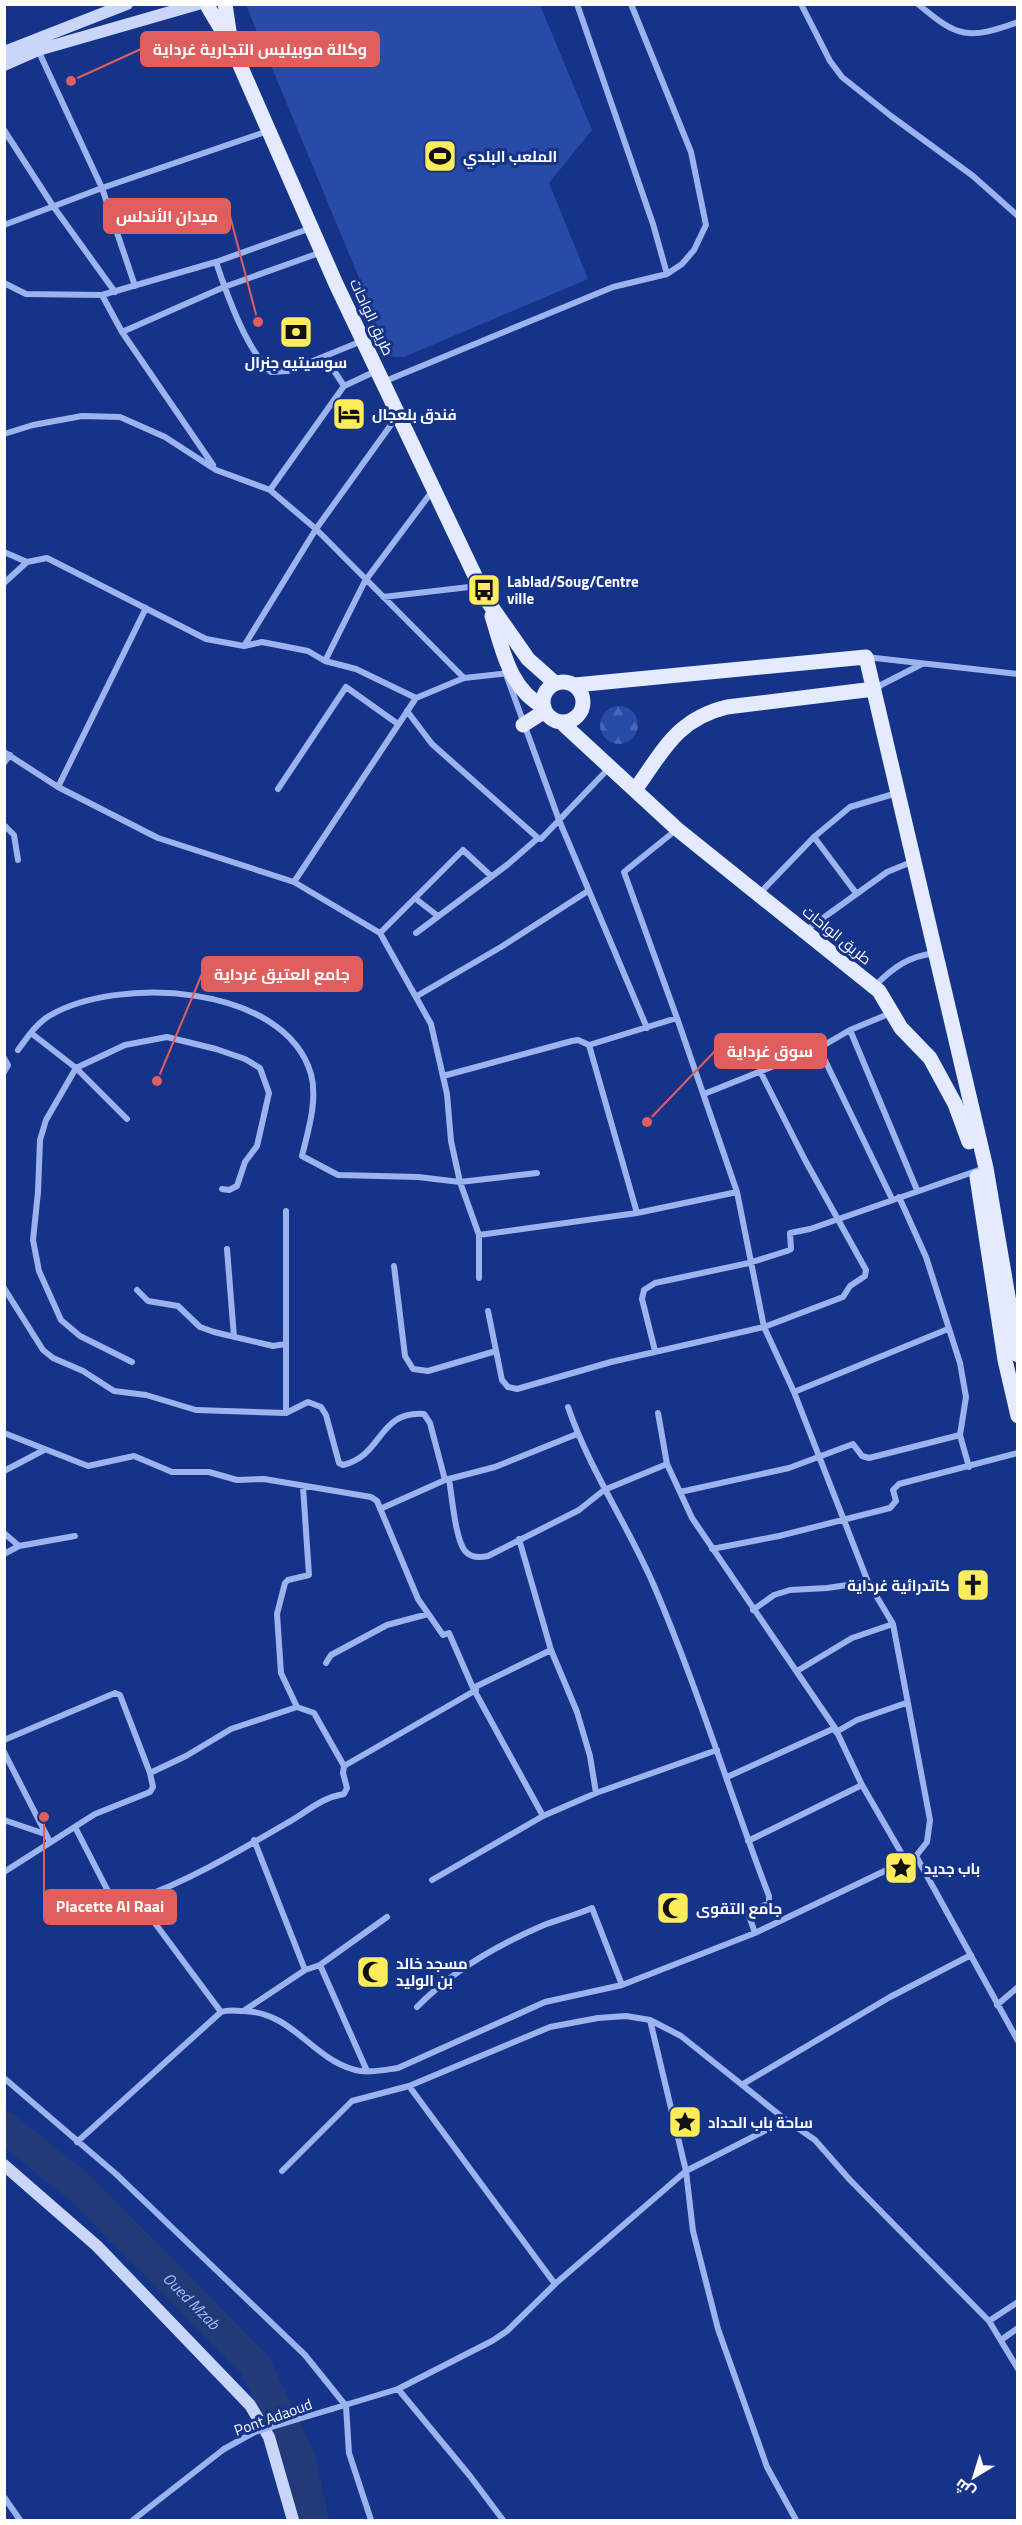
<svg xmlns="http://www.w3.org/2000/svg" width="1022" height="2525" viewBox="0 0 1022 2525" font-family="'Titillium Web',Cairo,sans-serif">
  <style>
    .forest { fill: url(#forest-firs) }
    .green { fill: #274ba7 }
    .lines { fill: none; stroke-linecap: round; stroke-linejoin: round }
    .river { stroke: #233a79; stroke-width: 32 }
    .street { stroke: #9cb3ef; stroke-width: 6 }
    .secondary { stroke: #c9d6fa; stroke-width: 12 }
    .primary { stroke: #e4eaff; stroke-width: 15 }
    .street-bridge { stroke: #9cb3ef; stroke-width: 6 }
    .labels { text-anchor: middle; dominant-baseline: central; stroke-width: 6; stroke-linejoin: round; paint-order: stroke }
    .poi-label { font-size: 15px; font-weight: bold; fill: #fff; stroke: #153489; text-anchor: start }
    .street-label { font-size: 15px; fill: #fff; stroke: #153489 }
    .water-label { font-size: 16px; font-style: italic; fill: #a7bef6; stroke: #153489 }
    .leader { fill: none; stroke: #e05e5e; stroke-width: 2 }
    .callout-dot { fill: #e05e5e; stroke: #153489; stroke-width: 2 }
    .callout { fill: #e05e5e; stroke: #e05e5e; stroke-width: 2 }
    .callout-label { font-size: 16px; text-anchor: middle; font-weight: bold; fill: #fff }
  </style>
  <defs>
    <pattern id="forest-firs" width="22" height="20" patternUnits="userSpaceOnUse" patternTransform="scale(1.5)"><rect width="22" height="20" fill="#274ba7"/><path d="M5 1l3.5 6h-7zM16 11l3.5 6h-7z" fill="#4766b4"/></pattern>
  </defs>
  <rect width="100%" height="100%" fill="#153489"/>
  <path class="forest" d="M600 725a19 19 0 1 1 38 0a19 19 0 1 1-38 0Z"/>
  <path class="green" d="M246,5H540L592,130L549,183L588,279L404,357H393L384,352L354,281L359,278Z"/>
  <g class="lines">
    <path class="river" id="s1" d="M4,2127L79,2187L255,2365L299,2457L313,2520"/>
    <path class="street" d="M577,4L653,224L667,274
      M801,4L830,61L842,77L891,116L973,176L1018,216
      M918,4C958,38 968,40 1018,22
      M38,50L102,188L135,286
      M4,130L53,206L115,292
      M4,225L102,188L268,131
      M216,262C227,295 246,349 271,372L288,371L362,341
      M4,283L26,294L102,295L216,262L311,228
      M102,295L122,332L213,465
      M122,332L224,287L322,252
      M383,382L613,287L667,274L682,264L694,250L706,225L691,152L631,4
      M344,386L376,371
      M4,434L33,425L82,416L120,417L165,437L216,470L270,490L316,529L464,678
      M270,490L344,386L325,357
      M4,552L27,562
      M4,583L27,562L47,558L206,639L244,646L262,642L308,651L325,661L356,669L416,698L464,678L510,673
      M383,597L478,586
      M244,646L316,529L398,415
      M866,657L1018,674
      M325,661L365,581L433,490
      M507,677L559,820L647,1028
      M875,688L922,664
      M407,711L432,744L538,838
      M4,752L58,787L158,838L294,882L380,933L431,1024L447,1094L451,1141L460,1182L479,1235V1278
      M4,763L10,755
      M58,787L146,608
      M278,789L346,687L398,724
      M4,825L14,835L18,860
      M676,830L624,872L677,1018
      M814,837L856,893
      M294,882L416,698
      M759,894L814,837L850,807L897,793
      M416,899L438,916
      M805,931L887,872L914,861
      M380,933L463,850L491,876
      M416,933L507,865L538,838L541,839L609,768
      M874,987C893,967 909,956 936,953
      M417,996L501,947L588,891
      M850,1030L917,1190
      M31,1033L76,1068L127,1119
      M589,1045L637,1213
      M819,1048L892,1199
      M18,1050C27,1038 36,1024 49,1016C117,975 285,984 311,1074C318,1100 308,1131 302,1156L338,1175L418,1177L460,1182L537,1173
      M4,1058L8,1065L4,1072
      M443,1076L572,1041L578,1040L589,1045L677,1018L737,1192L764,1327L794,1392L868,1582L893,1624L930,1820L927,1842L916,1856L1018,2041
      M704,1094L819,1048L850,1030L891,1013
      M899,1197L926,1257L960,1363L966,1397L960,1435L969,1467
      M479,1235L637,1213L737,1192
      M227,1249L234,1337
      M394,1266L405,1356L413,1369L428,1371L496,1351
      M4,1288L43,1350L53,1358L83,1371L114,1391L146,1395L196,1410L286,1413L308,1402L321,1407L326,1415L339,1463L343,1465C384,1455 377,1411 424,1414L430,1423L445,1480
      M137,1290L148,1301L178,1306L200,1327L214,1332L273,1346L285,1344
      M488,1311L502,1380L508,1387L517,1389L611,1362L764,1327L843,1297L850,1286L865,1276L866,1270L805,1160L761,1073
      M655,1351L642,1299L644,1290L655,1283L749,1263L787,1251L791,1249L790,1233L810,1229L979,1170
      M132,1362L80,1336L61,1320L39,1271L33,1240L38,1192L40,1140L46,1120L76,1068L125,1045L167,1037L216,1049L245,1059L260,1068L269,1093L257,1146L245,1162L237,1186L229,1190L222,1189
      M794,1392L948,1329
      M568,1407C590,1471 629,1527 655,1588C698,1689 730,1794 769,1896V1903L748,1913L755,1933
      M286,1413V1211
      M658,1413L667,1464L692,1518L835,1728L862,1785L906,1861
      M4,1433L88,1466L134,1456L172,1472H209L237,1480L264,1479L371,1497L377,1501L418,1599L443,1635L449,1633L473,1688L543,1816
      M4,1471L44,1450
      M449,1479C452,1496 455,1538 465,1551C471,1558 479,1558 488,1556L579,1510L604,1490L667,1464
      M680,1492L789,1468L853,1444L862,1456L869,1458L960,1435
      M380,1509L445,1480L495,1467L577,1434
      M4,1533L19,1546L75,1536
      M519,1539L551,1650L577,1712L590,1756L596,1793
      M712,1549L779,1536L890,1508L896,1501L893,1490L899,1484L1018,1453
      M4,1554L19,1546
      M753,1610L774,1595L790,1590L827,1588L868,1582
      M326,1663L331,1655L387,1625L428,1614
      M797,1671L852,1638L893,1624
      M473,1688L551,1650
      M297,1707L281,1673L277,1614L285,1583L288,1580L309,1575L303,1487
      M836,1732L857,1720L906,1703
      M4,1740L115,1693L120,1695L150,1773
      M4,1752L50,1842
      M344,1766L476,1690
      M727,1777L835,1728
      M4,1820L45,1834
      M75,1827L112,1899H137L221,2012
      M254,1840L305,1970
      M748,1841L862,1785
      M4,1872L95,1814L150,1792L153,1787L150,1773L186,1756L231,1729L297,1707L314,1713L344,1766L343,1773L347,1788L344,1794C320,1798 307,1812 287,1823C239,1851 189,1881 137,1899
      M432,1880L543,1816L596,1793L717,1750
      M320,1965L367,2071
      M997,2005L1018,1987
      M417,2007C453,1970 497,1945 544,1925C560,1919 576,1915 592,1908L622,1985
      M245,2010L305,1970L320,1965L387,1917
      M650,2020L686,2171L693,2231L718,2329L767,2467L796,2520
      M4,2078L116,2174L305,2355L346,2406L349,2453L371,2520
      M743,2084L890,1997L971,1955
      M409,2086L555,2284
      M77,2142L221,2012C230,2009 235,2011 243,2011C292,2012 310,2056 352,2069C366,2074 383,2070 398,2068L545,2002L622,1985L755,1933L916,1856
      M282,2171L352,2101L409,2086L550,2027L598,2018L626,2016L650,2020L681,2036L786,2120
      M989,2321L1018,2302
      M1001,2340L1018,2328
      M398,2389L470,2476L503,2520
      M332,2409L398,2389L492,2341L507,2331L555,2284L686,2171L786,2120L815,2140L850,2180L989,2321L1018,2369
      M4,2497L20,2520
      M133,2520L224,2449"/>
    <path class="secondary" d="M4,52L127,4
      M4,65L38,50L198,4
      M4,2165L97,2246L250,2405L269,2437L293,2520"/>
    <path class="primary" d="M225,4L230,38
      M208,7L232,47L336,284L486,599L528,659L555,683
      M492,616C503,650 509,689 544,707
      M543 702a20 20 0 1 1 40 0a20 20 0 1 1-40 0Z
      M575,685L866,657L986,1168L1018,1355
      M561,722L677,829L879,991L901,1028L930,1058L955,1104L969,1142
      M523,725L545,711
      M635,790C663,751 677,719 727,707L874,689
      M977,1177L1005,1360L1018,1416"/>
    <path class="street-bridge" d="M224,2449L255,2432L332,2409"/>
  </g>
  <defs>
    <symbol id="stadium-square" viewBox="-11 -11 22 22"><rect x="-9" y="-9" width="18" height="18" rx="4" fill="#ffec5a" stroke="#153489"/><path d="M0-5a6.5 5 0 1 0 0 10a6.5 5 0 1 0 0-10ZM-3.5-1.8h7v3.6h-7Z" fill="#111"/></symbol>
    <symbol id="bank-square" viewBox="-11 -11 22 22"><rect x="-9" y="-9" width="18" height="18" rx="4" fill="#ffec5a" stroke="#153489"/><path d="M-6-4H6V4H-6ZM0-2.3a2.3 2.3 0 1 0 0 4.6a2.3 2.3 0 1 0 0-4.6Z" fill="#111"/></symbol>
    <symbol id="hotel-square" viewBox="-11 -11 22 22"><rect x="-9" y="-9" width="18" height="18" rx="4" fill="#ffec5a" stroke="#153489"/><path d="M-6-4.5h1.5V1H6V5H4.5V3h-9V5H-6ZM-4 0a1.8 1.8 0 1 1 3.6 0ZM.5 0V-2.5h3Q6-2.5 6 0Z" fill="#111"/></symbol>
    <symbol id="bus-square" viewBox="-11 -11 22 22"><rect x="-9" y="-9" width="18" height="18" rx="4" fill="#ffec5a" stroke="#153489"/><path d="M-5-6H5V4H4V6H2V4H-2V6H-4V4H-5ZM-3.5-4V0h7V-4ZM-3.5 1.2v1.5H-2V1.2ZM2 1.2v1.5H3.5V1.2Z" fill="#111"/></symbol>
    <symbol id="church-square" viewBox="-11 -11 22 22"><rect x="-9" y="-9" width="18" height="18" rx="4" fill="#ffec5a" stroke="#153489"/><path d="M-1.2-6h2.4v3.5h3.3v2.4h-3.3V6h-2.4V-.1h-3.3v-2.4h3.3Z" fill="#111"/></symbol>
    <symbol id="sight-square" viewBox="-11 -11 22 22"><rect x="-9" y="-9" width="18" height="18" rx="4" fill="#ffec5a" stroke="#153489"/><path d="M0-6L1.8-2.2L6-1.7L2.9 1.2L3.7 5.4L0 3.3L-3.7 5.4L-2.9 1.2L-6-1.7L-1.8-2.2Z" fill="#111"/></symbol>
    <symbol id="mosque-square" viewBox="-11 -11 22 22"><rect x="-9" y="-9" width="18" height="18" rx="4" fill="#ffec5a" stroke="#153489"/><path d="M3.5-4.9A6 6 0 1 0 3.5 4.9A5 5 0 1 1 3.5-4.9Z" fill="#111"/></symbol>
  </defs>
  <g fill-rule="evenodd">
    <use href="#stadium-square" x="421" y="137" width="38" height="38"/>
    <use href="#bank-square" x="277" y="313" width="38" height="38"/>
    <use href="#hotel-square" x="330" y="395" width="38" height="38"/>
    <use href="#bus-square" x="465" y="571" width="38" height="38"/>
    <use href="#church-square" x="954" y="1566" width="38" height="38"/>
    <use href="#sight-square" x="882" y="1849" width="38" height="38"/>
    <use href="#mosque-square" x="654" y="1889" width="38" height="38"/>
    <use href="#mosque-square" x="354" y="1953" width="38" height="38"/>
    <use href="#sight-square" x="666" y="2103" width="38" height="38"/>
  </g>
  <g class="labels">
    <g class="poi-label">
      <text x="463" y="156">الملعب البلدي</text>
      <text x="296" y="362" text-anchor="middle">سوسيتيه جنرال</text>
      <text x="372" y="414">فندق بلعجال</text>
      <text x="507" y="581">Lablad/Soug/Centre<tspan x="507" dy="17">ville</tspan></text>
      <text x="950" y="1585" text-anchor="end">كاتدرائية غرداية</text>
      <text x="924" y="1868">باب جديد</text>
      <text x="696" y="1908">جامع التقوى</text>
      <text x="396" y="1963">مسجد خالد<tspan x="396" dy="17">بن الوليد</tspan></text>
      <text x="708" y="2122">ساحة باب الحداد</text>
    </g>
    <g class="street-label">
      <text transform="translate(372 317) rotate(65)">طريق الواحات</text>
      <text transform="translate(837 935) rotate(39)">طريق الواحات</text>
      <text transform="translate(273 2417) rotate(-20)">Pont Adaoud</text>
    </g>
    <g class="water-label">
      <text stroke="none"><textPath href="#s1" startOffset="256">Oued Mzab</textPath></text>
    </g>
  </g>
  <path class="leader" d="M71 81L141 49M258 322L230 216M157 1081L202 974M647 1122L715 1051M44 1817L44 1907"/>
  <g class="callout-dot">
    <circle cx="71" cy="81" r="6"/>
    <circle cx="258" cy="322" r="6"/>
    <circle cx="157" cy="1081" r="6"/>
    <circle cx="647" cy="1122" r="6"/>
    <circle cx="44" cy="1817" r="6"/>
  </g>
  <g class="callout">
    <rect x="141" y="32" width="238" height="34" rx="6"/>
    <rect x="104" y="199" width="126" height="34" rx="6"/>
    <rect x="202" y="957" width="160" height="34" rx="6"/>
    <rect x="715" y="1034" width="111" height="34" rx="6"/>
    <rect x="44" y="1890" width="132" height="34" rx="6"/>
  </g>
  <g class="callout-label">
    <text x="260" y="55">وكالة موبيليس التجارية غرداية</text>
    <text x="167" y="222">ميدان الأندلس</text>
    <text x="282" y="980">جامع العتيق غرداية</text>
    <text x="770" y="1057">سوق غرداية</text>
    <text x="110" y="1912">Placette Al Raai</text>
  </g>
  <rect width="1022" height="2525" fill="none" stroke="#ffffff" stroke-width="12"/>
  <g transform="translate(974 2477) rotate(218)" stroke="#153489" stroke-width="4.5" paint-order="stroke">
  <path d="M0-4.5L10 22L0 15L-10 22Z" fill="#ffffff"/>
  <text y="-9" font-size="16" font-weight="bold" text-anchor="middle" fill="#ffffff">ش</text>
  </g>
</svg>
